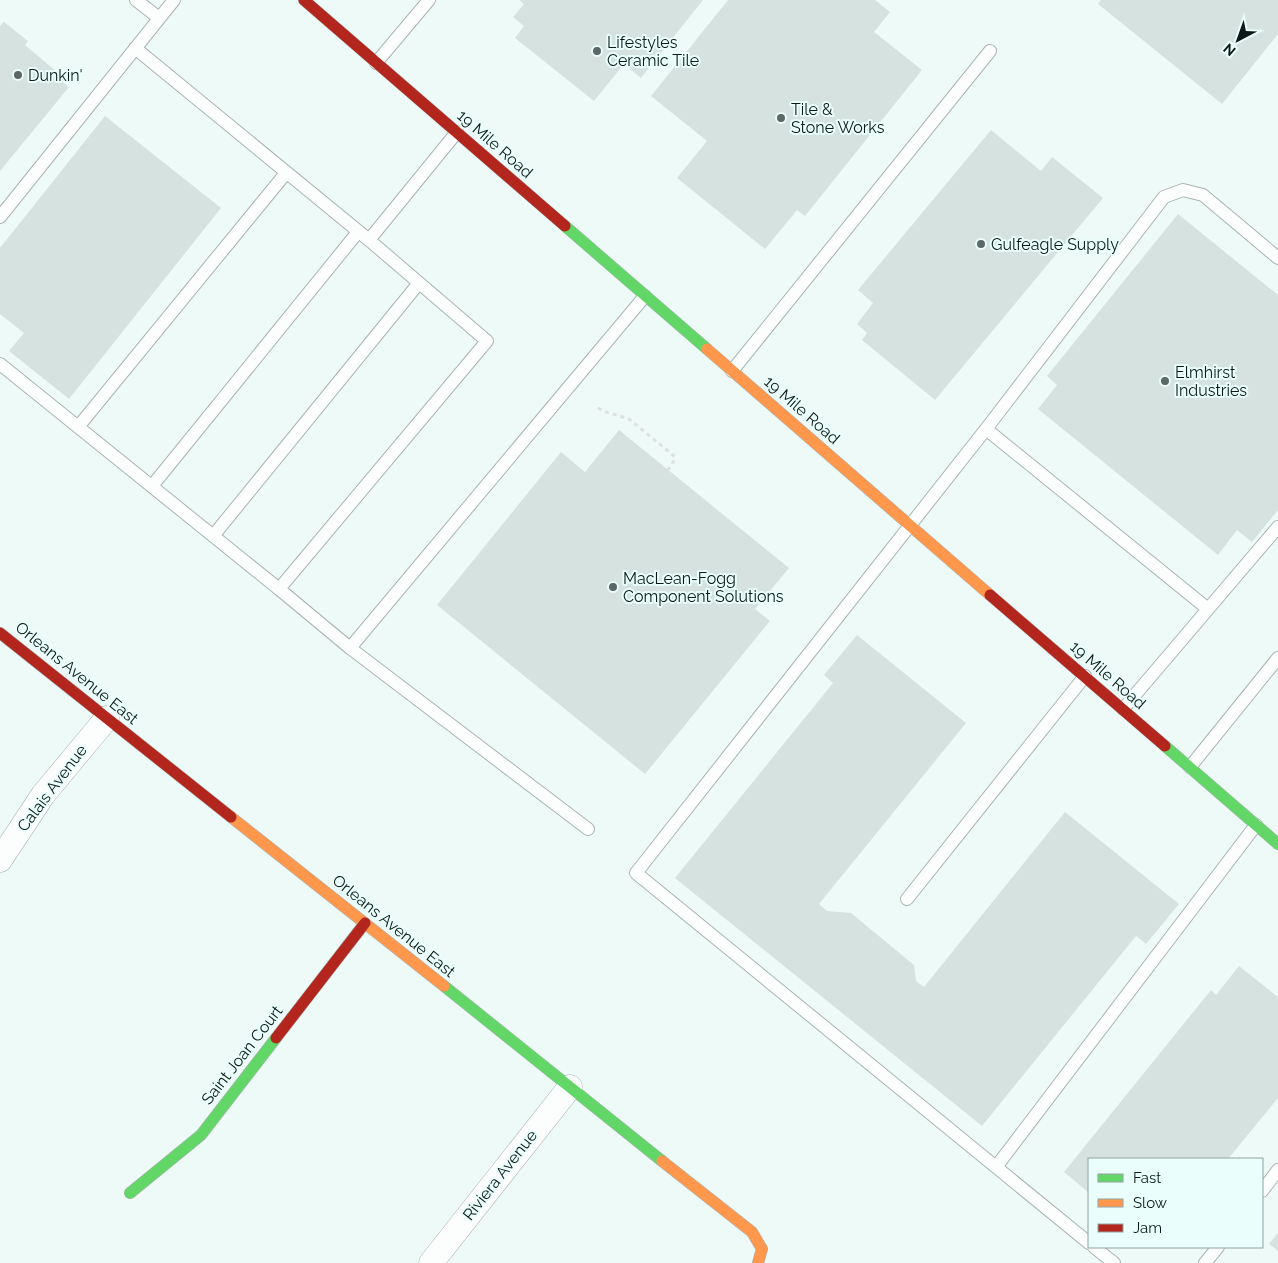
<svg xmlns="http://www.w3.org/2000/svg" width="1278" height="1263" viewBox="0 0 1278 1263" font-family="Raleway,sans-serif">
  <style>
    .building { fill: #d6e2e0 }
    .lines { fill: none; stroke-linecap: round; stroke-linejoin: round }
    .lane-casing { stroke: #a9b4b2; stroke-width: 14 }
    .street-casing { stroke: #a9b4b2; stroke-width: 25 }
    .fast-casing { stroke: #a9b4b2; stroke-width: 12 }
    .slow-casing { stroke: #a9b4b2; stroke-width: 12 }
    .jam-casing { stroke: #a9b4b2; stroke-width: 12 }
    .path { stroke: #dde1e0; stroke-width: 3; stroke-dasharray: 4 4; stroke-linecap: butt }
    .lane { stroke: #fcfefe; stroke-width: 12 }
    .street { stroke: #fcfefe; stroke-width: 24 }
    .fast { stroke: #63d668; stroke-width: 11 }
    .slow { stroke: #ff974d; stroke-width: 11 }
    .jam { stroke: #b3261e; stroke-width: 11 }
    .poi-dot { fill: #5c6866; stroke: #eafefb; stroke-width: 2 }
    .labels { text-anchor: middle; dominant-baseline: central; stroke-width: 4; stroke-linejoin: round; paint-order: stroke }
    .poi-label { font-size: 16px; fill: #0d1918; stroke: #eafefb; text-anchor: start }
    .street-label { font-size: 16px; fill: #0d1918; stroke: #eafefb }
  </style>
  <rect width="100%" height="100%" fill="#eefaf8"/>
  <path class="building" d="M519,0H703L641,78L624,64L594,101L515,38L524,26L513,17L524,4Z
    M728,0H875L890,12L874,32L922,70L805,216L797,210L765,249L677,178L707,141L651,96Z
    M1101,0H1278V34L1222,104L1098,4Z
    M4,22L28,41L25,45L63,77L60,80L69,87L0,171V26Z
    M105,116L221,208L69,399L9,351L24,333L0,314V248Z
    M991,130L1041,171L1052,157L1103,198L935,400L862,340L867,333L857,324L873,303L858,290Z
    M1178,214L1278,295V510L1252,542L1237,530L1218,555L1038,409L1057,385L1047,376Z
    M619,430L789,568L755,609L770,621L645,774L437,605L561,452L585,472Z
    M857,635L966,723L819,904L827,911L851,913L914,965L916,981L924,987L1065,812L1179,904L1146,944L1136,936L982,1126L675,878L833,683L824,675Z
    M1239,966L1278,997V1098L1228,1159H1089V1193L1064,1172L1211,990L1216,995Z
    M1278,1233V1251L1269,1244Z"/>
  <g class="lines">
    <defs>
      <path id="lane" d="M136,0L159,18
        M135,48L369,240L457,132
        M376,63L429,0
        M0,217L174,0
        M0,364L279,589L487,341L369,240
        M732,371L990,51
        M78,427L286,173
        M986,429L1208,609
        M152,486L358,232
        M213,536L419,283
        M279,589L350,648L645,296
        M350,648L588,829
        M1123,709L1278,527
        M1190,767L1278,658
        M907,899L1085,676
        M996,1167L1256,825
        M1262,1191L1278,1170
        M1089,1243L636,873L986,429L1164,197L1183,190L1203,195L1278,258
        M1094,1247L1114,1263
        M1205,1263L1218,1247"/>
      <path id="street" d="M0,860L43,795L107,718
        M431,1263L570,1087"/>
      <path id="fast" d="M565,226L707,349
        M1165,746L1278,844
        M444,986L662,1161
        M130,1193L201,1135L276,1038"/>
      <path id="slow" d="M707,349L990,595
        M231,817L444,986
        M662,1161L752,1232L762,1249L758,1263"/>
      <path id="jam" d="M304,0L565,226
        M990,595L1165,746
        M0,633L231,817
        M276,1038L365,923"/>
    </defs>
    <use href="#lane" class="lane-casing"/>
    <use href="#street" class="street-casing"/>
    <use href="#fast" class="fast-casing"/>
    <use href="#slow" class="slow-casing"/>
    <use href="#jam" class="jam-casing"/>
    <path class="path" d="M598,408L603,411L629,419L673,455L675,459L668,470"/>
    <use href="#lane" class="lane"/>
    <use href="#street" class="street"/>
    <use href="#fast" class="fast"/>
    <use href="#slow" class="slow"/>
    <use href="#jam" class="jam"/>
  </g>
  <g class="poi-dot">
    <circle cx="597" cy="51" r="5"/>
    <circle cx="18" cy="75" r="5"/>
    <circle cx="781" cy="118" r="5"/>
    <circle cx="981" cy="244" r="5"/>
    <circle cx="1165" cy="381" r="5"/>
    <circle cx="613" cy="587" r="5"/>
  </g>
  <g class="labels">
    <g class="poi-label">
      <text x="607" y="42">Lifestyles<tspan x="607" dy="18">Ceramic Tile</tspan></text>
      <text x="28" y="75">Dunkin'</text>
      <text x="791" y="109">Tile &amp;<tspan x="791" dy="18">Stone Works</tspan></text>
      <text x="991" y="244">Gulfeagle Supply</text>
      <text x="1175" y="372">Elmhirst<tspan x="1175" dy="18">Industries</tspan></text>
      <text x="623" y="578">MacLean-Fogg<tspan x="623" dy="18">Component Solutions</tspan></text>
    </g>
    <g class="street-label">
      <text transform="translate(495 144) rotate(41)">19 Mile Road</text>
      <text transform="translate(802 410) rotate(41)">19 Mile Road</text>
      <text transform="translate(77 673) rotate(39)">Orleans Avenue East</text>
      <text transform="translate(1108 675) rotate(41)">19 Mile Road</text>
      <text transform="translate(52 788) rotate(-53)">Calais Avenue</text>
      <text transform="translate(394 926) rotate(39)">Orleans Avenue East</text>
      <text transform="translate(242 1055) rotate(-52)">Saint Joan Court</text>
      <text transform="translate(500 1175) rotate(-52)">Riviera Avenue</text>
    </g>
  </g>
  <rect x="1088" y="1158" width="175" height="90" fill="#eafefb" stroke="#92a2a0"/>
  <rect x="1098" y="1174" width="25" height="8" fill="#63d668" stroke="#92a2a0"/>
  <text x="1133" y="1183" font-size="15" fill="#0d1918">Fast</text>
  <rect x="1098" y="1199" width="25" height="8" fill="#ff974d" stroke="#92a2a0"/>
  <text x="1133" y="1208" font-size="15" fill="#0d1918">Slow</text>
  <rect x="1098" y="1224" width="25" height="8" fill="#b3261e" stroke="#92a2a0"/>
  <text x="1133" y="1233" font-size="15" fill="#0d1918">Jam</text>
  <g transform="translate(1238 40) rotate(221)" stroke="#eafefb" stroke-width="4" paint-order="stroke">
  <path d="M0-4L9 19L0 12L-9 19Z" fill="#0d1918"/>
  <text y="-8" font-size="14" font-weight="bold" text-anchor="middle" fill="#0d1918">N</text>
  </g>
</svg>
